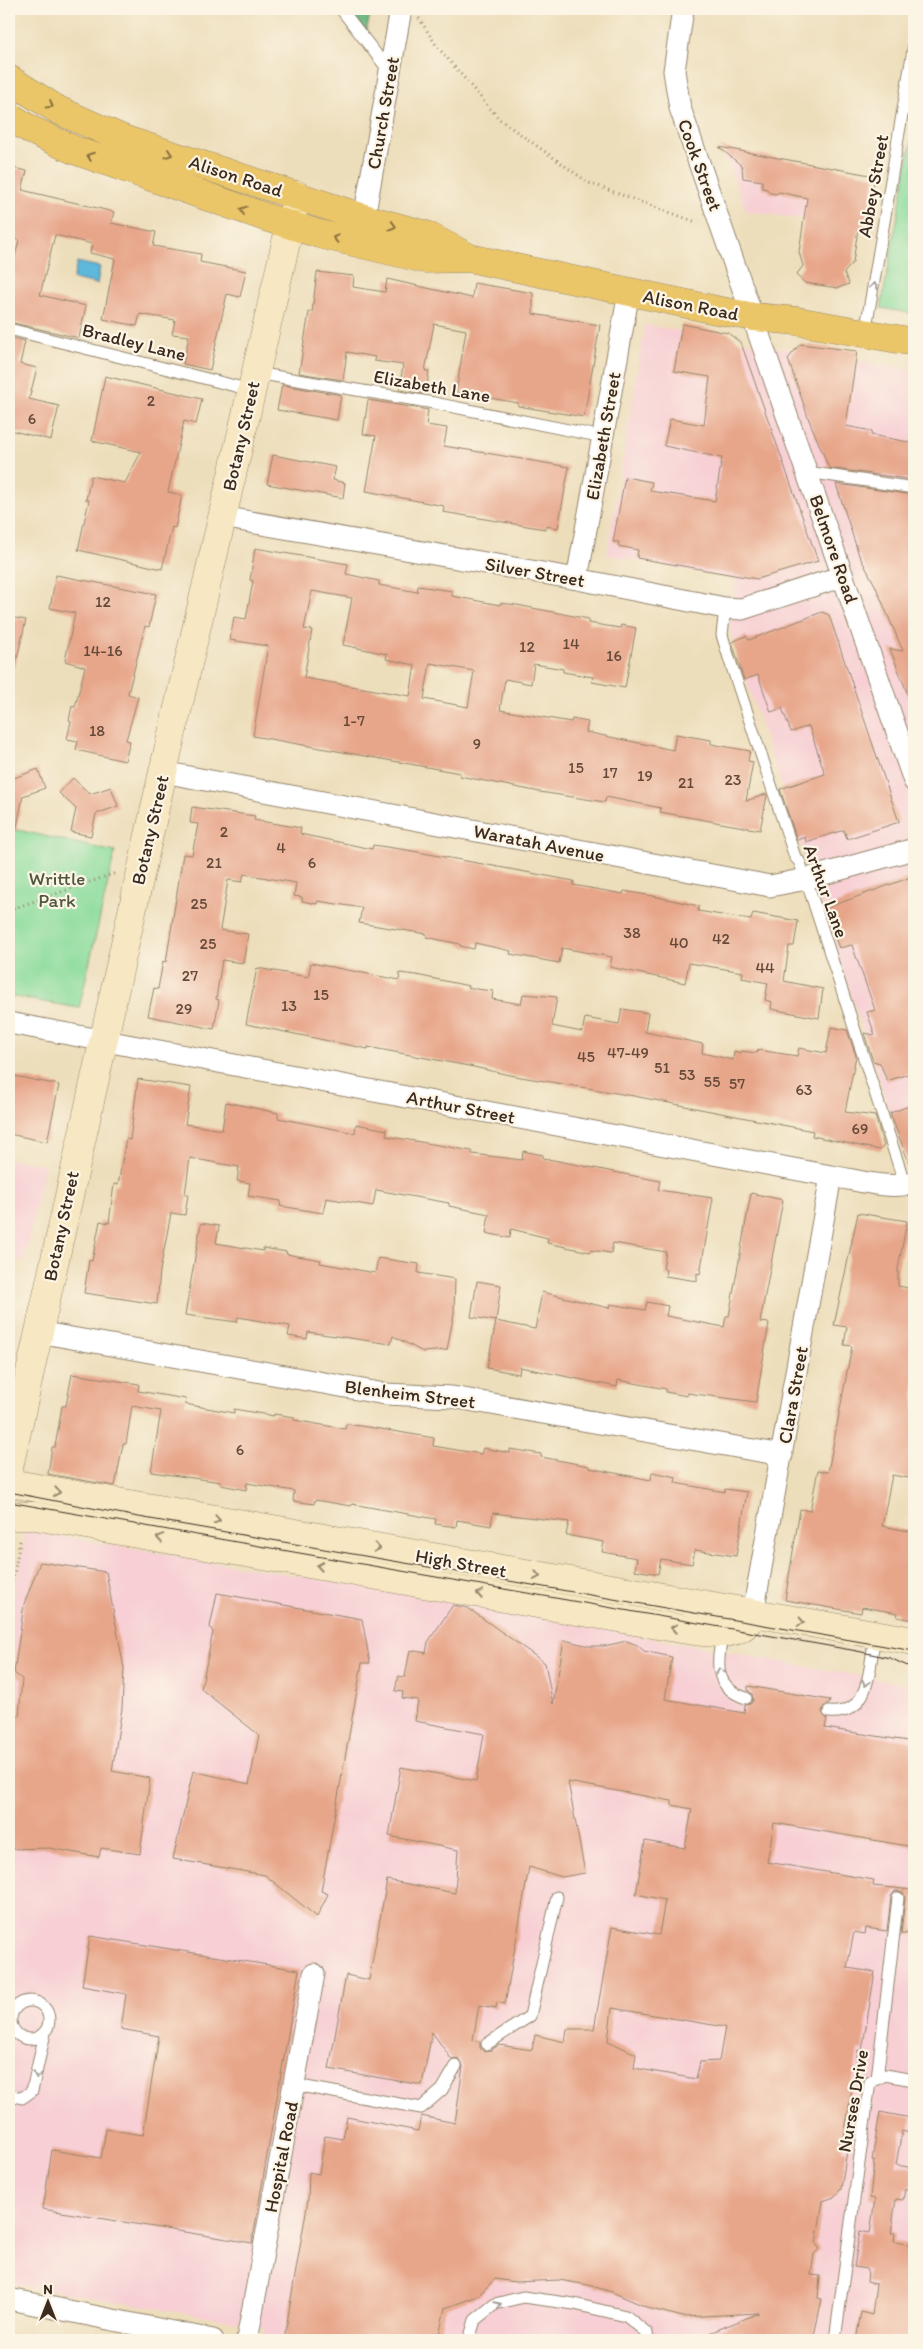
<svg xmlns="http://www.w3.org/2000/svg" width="923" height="2349" viewBox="0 0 923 2349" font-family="Itim,sans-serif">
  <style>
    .built { fill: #f7cfd4 }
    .green { fill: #89db9b; stroke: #62825c }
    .forest { fill: #6ebb83; stroke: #547250 }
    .water { fill: #5db8db; stroke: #4c717c }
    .building { fill: #e7a68a; fill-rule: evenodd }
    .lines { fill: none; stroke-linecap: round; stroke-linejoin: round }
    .lane-casing { stroke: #94846c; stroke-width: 13 }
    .street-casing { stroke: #94846c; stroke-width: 23 }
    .secondary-casing { stroke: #94846c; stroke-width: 29 }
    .primary-casing { stroke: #94846c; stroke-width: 29 }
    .path { stroke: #94846c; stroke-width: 3; stroke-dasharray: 1 4; stroke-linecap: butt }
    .lane { stroke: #fff; stroke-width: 11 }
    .street { stroke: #fff; stroke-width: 21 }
    .secondary { stroke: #f7e8c3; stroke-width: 28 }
    .primary { stroke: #ebc669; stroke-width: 28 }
    .tram { stroke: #3b2a1e; stroke-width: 1 }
    .oneway { stroke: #8a7040 }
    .oneway2 { stroke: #a79f9a }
    .oneway3 { stroke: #998970 }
    .labels { text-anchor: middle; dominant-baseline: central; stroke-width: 4.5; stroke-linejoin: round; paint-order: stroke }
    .number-label { font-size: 16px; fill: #664939 }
    .street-label { font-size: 19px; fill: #3b2a1e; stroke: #fcf5e5 }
    .park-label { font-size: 19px; fill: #4e563d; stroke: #fcf5e5 }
  </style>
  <rect width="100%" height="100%" fill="#fcf5e5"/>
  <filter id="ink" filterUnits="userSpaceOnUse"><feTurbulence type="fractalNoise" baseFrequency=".02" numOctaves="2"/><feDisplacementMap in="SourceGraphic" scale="10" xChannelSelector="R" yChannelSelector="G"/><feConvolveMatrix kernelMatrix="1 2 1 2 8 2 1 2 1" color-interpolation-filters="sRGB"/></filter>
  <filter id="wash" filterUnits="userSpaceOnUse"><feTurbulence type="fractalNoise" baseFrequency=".0096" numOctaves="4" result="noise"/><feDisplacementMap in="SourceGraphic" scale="20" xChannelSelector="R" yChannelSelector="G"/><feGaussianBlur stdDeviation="1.12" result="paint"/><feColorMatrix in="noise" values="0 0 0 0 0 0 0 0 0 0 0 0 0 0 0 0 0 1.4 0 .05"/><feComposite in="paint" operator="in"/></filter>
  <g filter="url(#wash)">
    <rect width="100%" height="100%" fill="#eddebb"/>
    <path class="built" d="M722,148L875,176L867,228L746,211Z
      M645,325L914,371V1168L905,1157L729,628L736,579L607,555Z
      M9,1159L45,1165L24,1261L9,1258Z
      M26,1531L403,1593L914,1686V2340H263L265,2327L9,2283V1621Z"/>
    <path class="green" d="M914,126V314L881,308Z
      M9,828L115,852L79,1008L9,996Z"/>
    <path class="forest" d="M348,9H371L366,34Z"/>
    <path class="water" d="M77,262L100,267L97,284L73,279Z"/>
    <g id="blocks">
      <path class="building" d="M719,147L875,176L866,230L858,229L853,262L844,273L849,284L838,288L805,283L796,275L803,266L799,252L807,198L779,192L776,194L770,193L767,189L762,188V181L743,178L742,166Z
        M9,167L27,171L22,190L114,212L111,223L156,232L153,246L201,254L200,262L246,271L240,297L227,294L210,370L183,364L189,336L172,334L175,320L140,314L137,326L103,319L115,259L90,253L92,244L55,235L40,295L86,306L79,338L9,322V281L19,240L9,238Z
        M317,272L354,276L353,287L385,292L387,279L472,298L474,283L533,293V314L600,325L584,417L518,406V403L456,392L466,330L434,324L425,371H429L426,394L399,390L403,365L374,361L375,357L347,352L343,380L299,373L309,312H312Z
        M682,324L728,333L741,343L818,561L757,579L637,558L638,550L618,546L619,542H613L625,477L652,482L650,491L715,501L722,458L664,446L670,419L704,425L710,377L674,371Z
        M9,337L25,341L20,364L37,368L29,399L59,406L51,440L9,430Z
        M800,344L857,351L846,426L872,431L871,435L914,443V480L829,468L809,420L788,359Z
        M105,376L202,399L196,424L184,421L168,492L182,495L175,528L172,527L162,569L78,550L89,500H86L91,476L125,483L141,452L92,441Z
        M282,385L341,395L337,420L277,410Z
        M368,400L428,410L426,425L447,428L444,446L569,467L558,528L545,526V529L443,512L444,506L366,491L376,436L363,434Z
        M273,455L336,467L333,480L345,483L343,498L267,484Z
        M836,484L914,495V710L890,649L903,651L875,585L859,555Z
        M255,548L348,564L346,574L379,581V585L417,592L418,586L452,591V596L500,605V603L517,605L589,619L588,623L620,628L621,625L636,628L625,688L592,682L593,677L563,672V669L534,664L531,684L505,679L500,710L571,722L572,719L588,722L586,732L673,750L676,734L711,740V744L750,751L748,761L753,762L746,801L766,794L767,796L760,830L660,812L661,808L606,797L605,802L540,792L460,776V773L253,736L268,646L230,640L234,617L246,619L253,581L250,580ZM312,591L352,598L343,645L387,654L386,659L415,665L410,696L304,678L312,630L304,629ZM430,663L474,671L468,707L424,699Z
        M56,575L156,594L149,627L145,626L128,694L138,697L126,740L130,741L125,761L76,750L78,741L67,739L71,721L69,720L72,706L75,707L85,667L65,661L75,613L50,608Z
        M822,612L829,615L899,822L847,839L844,830L806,842L805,837L797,840L780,789L825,774L809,726L791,732L782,708L771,712L758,675L744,680L732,642L746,636L749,640Z
        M9,617L26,620L15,667L9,666Z
        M38,769L45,788L23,796L16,832L9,831V780Z
        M73,778L90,794L111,787L118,806L96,814L91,836L71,832L76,809L59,793Z
        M192,807L255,816L254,820L301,828L300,834L372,849L373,845L407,850L574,881L573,885L623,894L624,891L653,896L699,906L698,911L751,920L753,913L798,921L794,946H789L784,981L823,989L819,1018L771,1009L772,1002L765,1000L768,983L742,978L743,972L689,963L685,983L610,967L612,957L562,948L559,963L510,954L511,951L475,943L474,949L460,946V944L426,937L427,934L359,923L362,908L318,901L317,904L302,901V897L294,896L296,883L244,874L242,882L228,880L220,930L248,934L243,963L222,960L216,999L219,1000L214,1029L148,1016L154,988L158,989L163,961L166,962L183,854L192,855L198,824L190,823Z
        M914,876V1072L887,1081L880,1063L873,1061L864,1033L875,1035L867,1012L875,1010L852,945L839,948L826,914V908Z
        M311,963L399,980L400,973L416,975L469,986L468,988L493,991L492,999L521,1004L523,994L557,997L552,1026L582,1032L585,1018L619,1024L622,1009L648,1013L645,1032L703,1044L702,1053L733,1060L734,1051L741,1053V1051L757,1053L758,1050L797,1056L799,1048L826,1053L831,1027L847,1030L856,1056L845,1112L875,1116L884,1146L880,1150L812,1136L813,1131L746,1118L634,1096L509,1075L474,1067L368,1047V1049L246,1024L257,968L308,977Z
        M9,1075L59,1085L47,1142L9,1134Z
        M138,1079L191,1087L185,1124L222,1130L226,1102L278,1113V1118L355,1133L356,1124L387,1130L386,1136L472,1151V1154L522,1160L523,1151L543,1155V1158L660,1181L658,1190L713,1198L700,1274L697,1273V1281L665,1276L666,1270L663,1268L666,1252L613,1243L611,1253L590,1250V1252L547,1243L548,1238L511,1229L510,1238L486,1233L489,1214L449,1206V1203L376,1190L373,1206L326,1198L323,1213L280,1206L281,1201L248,1196L250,1183L237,1181L239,1167L190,1158L185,1194H188L185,1215L171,1213L160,1271L157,1304L84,1293L89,1260L92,1261L100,1221L109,1223L114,1184L118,1185L126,1139L130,1140Z
        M914,1104V1171H912L890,1113Z
        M751,1193L783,1200L760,1322L769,1323L756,1402L687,1393V1396L666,1392V1389L618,1380L617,1387L520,1367L519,1374L487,1368L496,1321L535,1329L542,1292L609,1308L610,1304L645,1310L647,1302L668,1306L666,1316L724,1327L726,1316H729Z
        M858,1213L907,1221L898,1269V1286L914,1289V1479L892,1475L882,1526L914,1532V1620L897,1617L898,1613L862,1607L861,1613L785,1600L800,1509L810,1511L818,1470L828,1472L852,1346L844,1345L847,1327L834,1325Z
        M201,1223L219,1226L216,1243L263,1251V1248L287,1252L286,1254L321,1260L320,1263L375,1273L378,1258L419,1264L418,1273L455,1279L454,1313L447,1350L423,1352L393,1336L391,1344L308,1332L307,1339L288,1336L290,1326L238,1317L237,1322L185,1315Z
        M477,1281L501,1285L496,1321L471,1317Z
        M72,1374L139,1384L138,1391L186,1399L185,1404L234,1413V1409L274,1416V1414L294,1417V1420L345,1429L346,1424L381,1429L434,1438L433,1446L481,1454L483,1448L510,1453V1449L541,1454V1457L589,1466V1468L651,1480L652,1472L676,1477L675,1483L725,1492V1489L747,1492L736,1556L695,1550L692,1564L661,1559L658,1574L635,1570L637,1558L602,1552L604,1542L566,1535L569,1522L493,1513L491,1526L457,1520L456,1527L435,1524L436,1519L352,1504L351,1506L315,1500L314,1504L293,1501L294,1491L247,1483L246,1490L221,1485V1482L151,1472L161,1411L132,1406L126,1444H123L115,1486L48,1474L52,1447H55L62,1406H66Z
        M40,1562L106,1572L124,1668L122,1708L112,1771L150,1778L140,1854L101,1848L99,1857L49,1848L9,1849V1714L19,1716L22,1679L14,1673L24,1604Z
        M217,1593L362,1619L370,1663H362L321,1891L328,1894L317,1917L265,1875L173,1859L193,1771L249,1784L259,1735L201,1689L213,1632L210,1627Z
        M453,1605L468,1608L545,1663L553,1704L564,1640L589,1646H604L627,1641L637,1645L644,1651L672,1657L665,1699L744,1713L745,1705L750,1704L753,1701L752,1694L748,1690V1686L830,1700L829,1704L824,1706L822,1712L827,1719L825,1728L914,1742V1847L774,1823L767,1862L874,1880L873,1886L914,1890V1935L901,1933L905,1898L903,1892L898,1891H895L891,1897L887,1931L866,1928L865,1934L854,1932L847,1968L875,1972L862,2051L858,2050L842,2150L847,2151L841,2189L834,2197L823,2201L816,2244L820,2249L814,2254L811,2275L820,2276L818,2298L822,2299L813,2340H692L759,2313L683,2317L651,2309L612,2292L588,2285L559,2280L515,2282L495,2279L478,2296L445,2308L438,2340H284L308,2200L309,2172L319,2174L325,2136L343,2139L347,2117L418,2131L421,2116L455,2123L463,2066L459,2059L452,2060L432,2032L422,2085L329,2069L346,1975L369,1980L387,1880L455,1893L458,1850L389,1836L401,1767L476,1781L484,1734L415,1721L418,1700L402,1698L403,1692L395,1691L398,1676L405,1677L410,1650L426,1653L428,1642ZM568,1782L672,1801V1805L692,1809L685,1848L645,1841L636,1894L665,1900L659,1935L612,1927L594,2029H567L565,2042L535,2035L532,2050L499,2045L491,2050L484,2051L480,2048V2042L473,2040L479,2005L496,2008L497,2002L505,2004L529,1867L562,1877L585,1873ZM612,2008L725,2027L719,2061L700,2062L696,2079L634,2068L636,2054L608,2041Z
        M90,1936L299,1970L252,2243L43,2209L52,2150L101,2158L106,2129L143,2135L159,2036L121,2029L126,1994L82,1986Z
        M880,2112L911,2118L909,2133L902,2131L896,2165L914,2168V2186L910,2185L909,2189H905L903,2200L896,2199L891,2233H895L894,2242L914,2245V2335L907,2340H856L861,2312L872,2315L876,2284L867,2282L868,2269L854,2267L860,2231L870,2233L875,2199L870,2198L874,2161L872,2160Z"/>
    </g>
  </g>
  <g filter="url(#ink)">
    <use href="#blocks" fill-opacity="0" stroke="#94846c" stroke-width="1"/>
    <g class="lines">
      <defs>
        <path id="lane" d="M341,9L390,72
          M9,329L251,390
          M865,334L914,44
          M256,373L434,403L603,437
          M807,472L914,488
          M725,608L722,635L729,658L795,857L799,861L806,879L905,1185
          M723,1633C717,1660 712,1687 746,1698
          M829,1712C872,1716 869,1665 875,1635
          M11 2020a19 19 0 1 1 38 0a19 19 0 1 1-38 0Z
          M487,2044L530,2016L557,1897
          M877,2079L885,2075L914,2080
          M295,2085L421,2108L442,2090L456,2066
          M9,2095L22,2098L32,2091L45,2033
          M469,2340L475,2320L495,2304L523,2297L574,2304L626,2316L647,2333L648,2340
          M835,2340L870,2082L877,2079L898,1898"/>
        <path id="street" d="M683,9L674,71L680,108L914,781
          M364,218L401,9
          M222,517L577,579L725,608L742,609L843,576
          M577,579L629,292
          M163,772L770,886L806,879L914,849
          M9,1023L831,1176C857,1180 888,1190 914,1183
          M38,1332L385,1394L452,1397L782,1455
          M753,1613L831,1176
          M9,2299L213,2340
          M247,2340L314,1974"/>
        <path id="secondary" d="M9,1467L163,772L297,195
          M9,1483L914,1641
          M9,1516H35L681,1629C705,1632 742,1642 753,1613"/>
        <path id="primary" d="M9,79L58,110L123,139L364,218L426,235L468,257
          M9,116L31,130L74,150L268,218L319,234L425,259L469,258L716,310L754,317L797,321L914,342"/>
      </defs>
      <use href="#lane" class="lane-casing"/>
      <use href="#street" class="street-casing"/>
      <use href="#secondary" class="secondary-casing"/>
      <use href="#primary" class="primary-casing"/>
      <path class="path" d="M419,18L436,45L499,119L589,183L696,222
        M9,910L116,873
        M9,1601L20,1541
        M708,2340L709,2336"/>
      <use href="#lane" class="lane"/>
      <use href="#street" class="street"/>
      <use href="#secondary" class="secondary"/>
      <use href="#primary" class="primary"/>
      <path class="tram" d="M9,1492L133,1516L914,1651
        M9,1502L857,1651L890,1658L914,1669"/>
    </g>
    <defs><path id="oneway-chevron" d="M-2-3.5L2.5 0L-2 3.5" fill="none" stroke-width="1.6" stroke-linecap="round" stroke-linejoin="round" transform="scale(1.25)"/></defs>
    <g class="oneway">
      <use href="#oneway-chevron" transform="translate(50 105) rotate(32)"/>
      <use href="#oneway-chevron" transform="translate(169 154) rotate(18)"/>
      <use href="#oneway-chevron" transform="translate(90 156) rotate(-159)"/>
      <use href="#oneway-chevron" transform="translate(243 210) rotate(-161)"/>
      <use href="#oneway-chevron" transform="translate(393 226) rotate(16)"/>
      <use href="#oneway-chevron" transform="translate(336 238) rotate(-167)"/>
    </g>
    <g class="oneway2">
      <use href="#oneway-chevron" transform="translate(874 286) rotate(-80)"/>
      <use href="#oneway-chevron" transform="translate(720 1671) rotate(-104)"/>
      <use href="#oneway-chevron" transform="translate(866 1683) rotate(103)"/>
      <use href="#oneway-chevron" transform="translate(37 2075) rotate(101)"/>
      <use href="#oneway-chevron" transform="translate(498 2305) rotate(-23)"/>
    </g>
    <g class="oneway3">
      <use href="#oneway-chevron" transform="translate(57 1492) rotate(10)"/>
      <use href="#oneway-chevron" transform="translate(217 1520) rotate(10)"/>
      <use href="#oneway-chevron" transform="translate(160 1538) rotate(-170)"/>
      <use href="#oneway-chevron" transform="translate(377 1548) rotate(10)"/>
      <use href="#oneway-chevron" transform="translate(320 1566) rotate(-170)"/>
      <use href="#oneway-chevron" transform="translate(537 1576) rotate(10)"/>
      <use href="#oneway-chevron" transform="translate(480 1594) rotate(-170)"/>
      <use href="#oneway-chevron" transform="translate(801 1622) rotate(10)"/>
      <use href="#oneway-chevron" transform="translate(674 1628) rotate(-170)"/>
    </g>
  </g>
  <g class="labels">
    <g class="number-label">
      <text x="151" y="400">2</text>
      <text x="32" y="418">6</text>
      <text x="103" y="601">12</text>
      <text x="571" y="643">14</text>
      <text x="527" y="646">12</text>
      <text x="103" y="650">14-16</text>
      <text x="614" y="655">16</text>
      <text x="354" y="720">1-7</text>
      <text x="97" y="730">18</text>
      <text x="477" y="743">9</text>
      <text x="576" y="767">15</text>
      <text x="610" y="772">17</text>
      <text x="645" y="775">19</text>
      <text x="733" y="779">23</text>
      <text x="686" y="782">21</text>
      <text x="224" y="831">2</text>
      <text x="281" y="847">4</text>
      <text x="214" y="862">21</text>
      <text x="312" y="862">6</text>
      <text x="199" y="903">25</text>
      <text x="632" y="932">38</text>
      <text x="721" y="938">42</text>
      <text x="679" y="942">40</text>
      <text x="208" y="943">25</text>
      <text x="765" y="967">44</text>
      <text x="190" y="975">27</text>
      <text x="321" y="994">15</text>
      <text x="289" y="1005">13</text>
      <text x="184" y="1008">29</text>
      <text x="628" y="1052">47-49</text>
      <text x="586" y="1056">45</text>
      <text x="662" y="1067">51</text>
      <text x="687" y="1074">53</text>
      <text x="712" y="1081">55</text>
      <text x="737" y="1083">57</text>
      <text x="804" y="1089">63</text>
      <text x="860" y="1128">69</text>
      <text x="240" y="1449">6</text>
    </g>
    <g class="street-label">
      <text transform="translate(383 113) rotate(-80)">Church Street</text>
      <text transform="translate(700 165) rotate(70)">Cook Street</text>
      <text transform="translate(236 176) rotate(18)">Alison Road</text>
      <text transform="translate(873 186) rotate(-80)">Abbey Street</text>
      <text transform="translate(691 305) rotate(11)">Alison Road</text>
      <text transform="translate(134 342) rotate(14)">Bradley Lane</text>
      <text transform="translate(432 386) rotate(10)">Elizabeth Lane</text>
      <text transform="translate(241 436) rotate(-77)">Botany Street</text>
      <text transform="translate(603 436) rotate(-80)">Elizabeth Street</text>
      <text transform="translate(834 549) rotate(71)">Belmore Road</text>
      <text transform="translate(535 572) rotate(10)">Silver Street</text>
      <text transform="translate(150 830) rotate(-77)">Botany Street</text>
      <text transform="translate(539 843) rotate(11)">Waratah Avenue</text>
      <text transform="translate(826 891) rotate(70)">Arthur Lane</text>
      <text transform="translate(461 1107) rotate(11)">Arthur Street</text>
      <text transform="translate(61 1226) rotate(-78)">Botany Street</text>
      <text transform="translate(410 1394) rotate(7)">Blenheim Street</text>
      <text transform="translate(793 1395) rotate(-80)">Clara Street</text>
      <text transform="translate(461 1563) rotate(10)">High Street</text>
      <text transform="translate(853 2101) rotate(-80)">Nurses Drive</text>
      <text transform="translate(281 2157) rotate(-79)">Hospital Road</text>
    </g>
    <g class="park-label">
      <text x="57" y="878">Writtle<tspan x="57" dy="22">Park</tspan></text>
    </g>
  </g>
  <rect width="923" height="2349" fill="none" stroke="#fcf5e5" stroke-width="30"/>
  <g transform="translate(48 2302)" stroke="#fcf5e5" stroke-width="4" paint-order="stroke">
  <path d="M0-4L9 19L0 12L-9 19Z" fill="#3b2a1e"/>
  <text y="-8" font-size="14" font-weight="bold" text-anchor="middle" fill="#3b2a1e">N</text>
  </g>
</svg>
